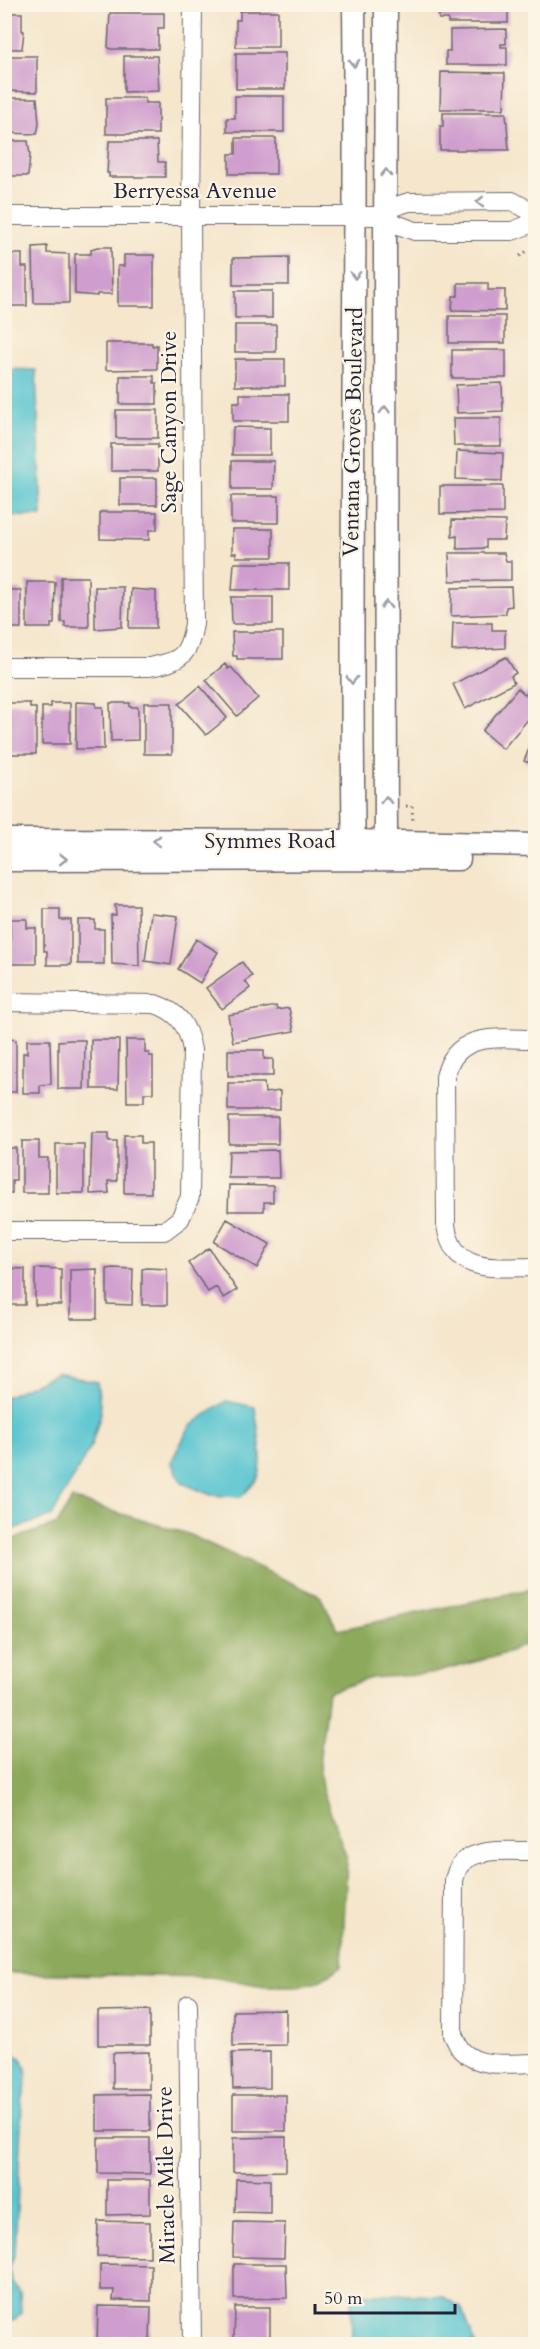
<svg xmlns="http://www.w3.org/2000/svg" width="540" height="2349" viewBox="0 0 540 2349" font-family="Cardo,serif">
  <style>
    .forest { fill: #8ca95b; stroke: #57664b; stroke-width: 1.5 }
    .water { fill: #58c5d0; stroke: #3d7486; stroke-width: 1.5 }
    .building { fill: #cf9dce }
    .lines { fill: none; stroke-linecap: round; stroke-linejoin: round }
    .minor-casing { stroke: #6c676e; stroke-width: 20 }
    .tertiary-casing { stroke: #6c676e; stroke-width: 25 }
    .path { stroke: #6c676e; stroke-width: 3; stroke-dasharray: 1.5 4.5; stroke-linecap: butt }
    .minor { stroke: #fff; stroke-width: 18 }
    .tertiary { stroke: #fff; stroke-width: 22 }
    .oneway { stroke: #9c9ca7 }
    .labels { text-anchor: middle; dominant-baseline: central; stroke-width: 4.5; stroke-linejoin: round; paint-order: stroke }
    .street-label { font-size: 22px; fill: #22223b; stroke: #fcf5e5 }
  </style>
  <rect width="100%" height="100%" fill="#fcf5e5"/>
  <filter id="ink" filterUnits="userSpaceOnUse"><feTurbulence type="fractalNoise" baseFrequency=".0167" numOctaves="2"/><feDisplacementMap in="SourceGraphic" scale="12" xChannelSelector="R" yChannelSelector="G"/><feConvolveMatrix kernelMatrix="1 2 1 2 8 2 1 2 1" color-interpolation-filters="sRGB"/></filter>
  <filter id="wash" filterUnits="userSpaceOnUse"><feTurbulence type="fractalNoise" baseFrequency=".008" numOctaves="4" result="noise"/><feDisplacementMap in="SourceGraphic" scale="24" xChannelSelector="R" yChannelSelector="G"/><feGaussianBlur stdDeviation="1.35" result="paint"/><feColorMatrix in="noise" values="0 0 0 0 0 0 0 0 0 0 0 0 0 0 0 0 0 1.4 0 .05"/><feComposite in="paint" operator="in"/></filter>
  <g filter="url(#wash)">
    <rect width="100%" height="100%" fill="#f5e6cc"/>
    <path class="forest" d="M72,1499L188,1534L320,1596L338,1630L535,1588V1641L500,1655L431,1674L371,1678L328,1692L319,1764L322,1788L347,1859L342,1966L318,1981L296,1986H265L211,1977L5,1973V1542L57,1524Z"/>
    <path class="water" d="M5,369L36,370L42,516H5Z
      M56,1374L97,1382L101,1413L91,1446L52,1516L5,1532V1397Z
      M226,1401L255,1407C257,1426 264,1458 259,1475C257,1482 246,1491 241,1497L211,1495L182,1483L171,1462L190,1426Z
      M5,2051C33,2056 28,2082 22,2102L15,2254L9,2269L11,2281L20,2292L21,2313L15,2320L5,2324Z
      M351,2293L441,2296L461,2307L476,2344H352Z"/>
    <g id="blocks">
      <path class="building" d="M108,4H158V7H108Z
        M448,4H508V23H448V19H439V8H448Z
        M240,11H278V47H236V20H240Z
        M4,13H22V31H24L22,49H4Z
        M110,13H164V28H158V49H110L108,47Z
        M506,29V44H501V47H507V65H446V51H450V30Z
        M236,53H285V89H236Z
        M4,56H37V92L4,91Z
        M124,56H157L159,91L124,92Z
        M441,72L505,73L504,109H440Z
        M235,96H284V132H227V118H235Z
        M4,98H37L39,124L37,134L4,133Z
        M106,98H145V103H158V134H106Z
        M443,113H506L509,150H440V126H443Z
        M236,138H276V174H229V154H236Z
        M4,141H28L30,155L28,176H4Z
        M109,141H157L158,162H165V177H109V173H107Z
        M47,246V253L69,254V303H34L33,247Z
        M97,247H111L112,294H97V296L75,294V254H91V249Z
        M4,254H22V267H27V306H4Z
        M124,255H154V306H118V266H124Z
        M289,257V285H233V258Z
        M458,283H488V290H505V311L452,310L453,296H458Z
        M235,291H272V318H235Z
        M449,316H505V343H449Z
        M235,325H276V352H235Z
        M106,343H152V346L157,345V369L106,370Z
        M452,350H506V378H452Z
        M235,359H285V386H235Z
        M120,376H154V383H157V404H120Z
        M502,383L503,411L457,413L456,385Z
        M240,394H289V421H233V402H240Z
        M116,410H158V438H116Z
        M453,418H501V446H454Z
        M233,427L270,428V455H232Z
        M111,444H158V471H111Z
        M457,451L503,453L502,481L456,479Z
        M232,461H274L273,489H232Z
        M120,478H157V505H120Z
        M440,486H503V513L440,514Z
        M231,496H279V523H231Z
        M100,512H157V530H149V540L100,539Z
        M452,520L505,521L504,540H486V548L457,549V536L452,537Z
        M232,529H273V557H236V553H232Z
        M449,553H504L506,561H511V580L450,581Z
        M234,563H289V590H232Z
        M61,577H88L89,627H65V622H61Z
        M27,582H55L54,624H51V628H27Z
        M95,587H123L122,627L95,629Z
        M511,587L512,606L506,607V614L451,616L452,588Z
        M131,589L156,591V628H129Z
        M4,590H21V628H4Z
        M231,597H273V624H232Z
        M453,623H492V630H505V648L452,651Z
        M232,632H283V659H237V656H233Z
        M506,657L516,673L511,676L514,683L465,709L453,684Z
        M225,664L228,669L231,667L258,698L237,716L206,680Z
        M200,686L227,718L206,735L179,704Z
        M518,688L525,695L529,690L536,696V710L503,749L482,731Z
        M76,702L96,703V707H103L104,749H76Z
        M8,703H30V708H36V754H8Z
        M51,703H70V744H42V707H51Z
        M110,703H130V707H138V740L111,741Z
        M144,703H172V754H144Z
        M536,732V765L524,761Z
        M115,905H138L139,966L112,964L111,915H116Z
        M44,909H60V920H71V965H47V951H44Z
        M151,913L178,916L171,965L145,961Z
        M10,919H27V928H36V964H10Z
        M78,920H95V929H104V964H78Z
        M196,939L218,952L200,983L178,969Z
        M242,962L252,976L245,981L250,988L222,1009L206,988Z
        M276,1006L277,1010L289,1008L294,1031L233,1042L228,1015Z
        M4,1038L16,1040V1092H4Z
        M27,1040H50L51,1084L40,1085V1093H23V1053H27Z
        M71,1040H85L84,1089H58V1041Z
        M91,1040H119L118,1089H91Z
        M126,1040H145V1053H149V1056H153V1093H144V1102H127Z
        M228,1050H264V1059H273V1076H228Z
        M228,1083H264L265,1093L280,1091V1110H228Z
        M229,1117H278V1144H229Z
        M92,1133H109V1141H117V1181H108L109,1193L90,1194Z
        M124,1135H141V1143H151V1193H124Z
        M22,1141H39V1158H48V1193H22Z
        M56,1144H84V1193H56Z
        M4,1148H16V1180H12V1193H4Z
        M278,1150L279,1178H228L229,1151Z
        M229,1185L273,1186V1202H264V1211H228Z
        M227,1219L270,1244L257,1268L214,1242Z
        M209,1248L237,1290L224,1298L216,1287L208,1292L188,1263Z
        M4,1268L25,1269V1305H4Z
        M40,1268L61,1269V1305H35V1269Z
        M113,1268L133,1269L132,1305L107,1304V1269Z
        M147,1268L167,1269V1305H142V1269Z
        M97,1269V1319H70V1270Z
        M150,2010V2045H98V2011Z
        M286,2010V2045L233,2046V2011Z
        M149,2052V2089H113V2053Z
        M270,2052V2088L233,2089L232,2053Z
        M150,2094V2131H97V2095Z
        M233,2095H286V2131H233Z
        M286,2137V2171L233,2172V2138Z
        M98,2138H150V2174L98,2173Z
        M236,2179L270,2180V2213L235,2212Z
        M107,2180H150V2214L107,2215Z
        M98,2221L150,2222V2257L97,2256Z
        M234,2222L285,2223L284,2258L233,2257Z
        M100,2264L151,2265V2301L113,2300L114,2290H100Z
        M234,2264H286L287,2298L234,2299Z
        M98,2306L151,2307L150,2343L97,2342Z
        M235,2307H270V2343L234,2342Z"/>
    </g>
  </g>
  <g filter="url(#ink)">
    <use href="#blocks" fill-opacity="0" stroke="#6c676e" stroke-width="1.5"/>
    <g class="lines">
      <defs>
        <path id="minor" d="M4,216H385L393,223L415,231H512L536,222
          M385,216L393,207L409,202L512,201L536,214
          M4,667H149C181,661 188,657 194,624L191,215L193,4
          M4,1002L155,1004C179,1012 188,1026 192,1050L190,1197L180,1219L164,1231H4
          M536,1039C498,1039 456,1030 445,1077L446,1225C453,1276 496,1267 536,1267
          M536,1851C513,1852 479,1846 462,1863C457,1867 456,1874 454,1880L453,2035C456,2040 458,2047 462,2051C480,2069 513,2063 536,2063
          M188,2004L192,2344"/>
        <path id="tertiary" d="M354,4C357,289 349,574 354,859
          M386,4L385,250L386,858
          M4,840L353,841L536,845
          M4,860L459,859"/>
      </defs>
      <use href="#minor" class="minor-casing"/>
      <use href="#tertiary" class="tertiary-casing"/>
      <path class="path" d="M520,256L527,251H536
        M406,806H412L413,824"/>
      <use href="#minor" class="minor"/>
      <use href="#tertiary" class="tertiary"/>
    </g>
    <defs><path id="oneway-chevron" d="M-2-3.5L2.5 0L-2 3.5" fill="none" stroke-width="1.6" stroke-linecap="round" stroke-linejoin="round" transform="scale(1.5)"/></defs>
    <g class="oneway">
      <use href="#oneway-chevron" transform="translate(354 63) rotate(89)"/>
      <use href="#oneway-chevron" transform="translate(386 173) rotate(-90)"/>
      <use href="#oneway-chevron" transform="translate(480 202) rotate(179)"/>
      <use href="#oneway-chevron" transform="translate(355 275) rotate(91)"/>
      <use href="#oneway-chevron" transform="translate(385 410) rotate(-90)"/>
      <use href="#oneway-chevron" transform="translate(386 605) rotate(-90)"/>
      <use href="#oneway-chevron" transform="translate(352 680) rotate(90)"/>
      <use href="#oneway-chevron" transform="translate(386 800) rotate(-90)"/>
      <use href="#oneway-chevron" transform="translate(157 841) rotate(-179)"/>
      <use href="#oneway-chevron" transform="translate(63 859)"/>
    </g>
  </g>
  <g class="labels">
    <g class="street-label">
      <text x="195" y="191">Berryessa Avenue</text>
      <text transform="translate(169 422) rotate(-90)">Sage Canyon Drive</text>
      <text transform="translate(353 432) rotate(-89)">Ventana Groves Boulevard</text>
      <text x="270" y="841">Symmes Road</text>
      <text transform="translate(166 2175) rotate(-91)">Miracle Mile Drive</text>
    </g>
  </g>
  <rect width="540" height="2349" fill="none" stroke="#fcf5e5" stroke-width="24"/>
  <path d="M315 2304v9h140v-9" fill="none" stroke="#22223b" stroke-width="3"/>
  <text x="324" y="2304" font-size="18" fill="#22223b" stroke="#fcf5e5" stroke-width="4.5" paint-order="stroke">50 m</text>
</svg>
